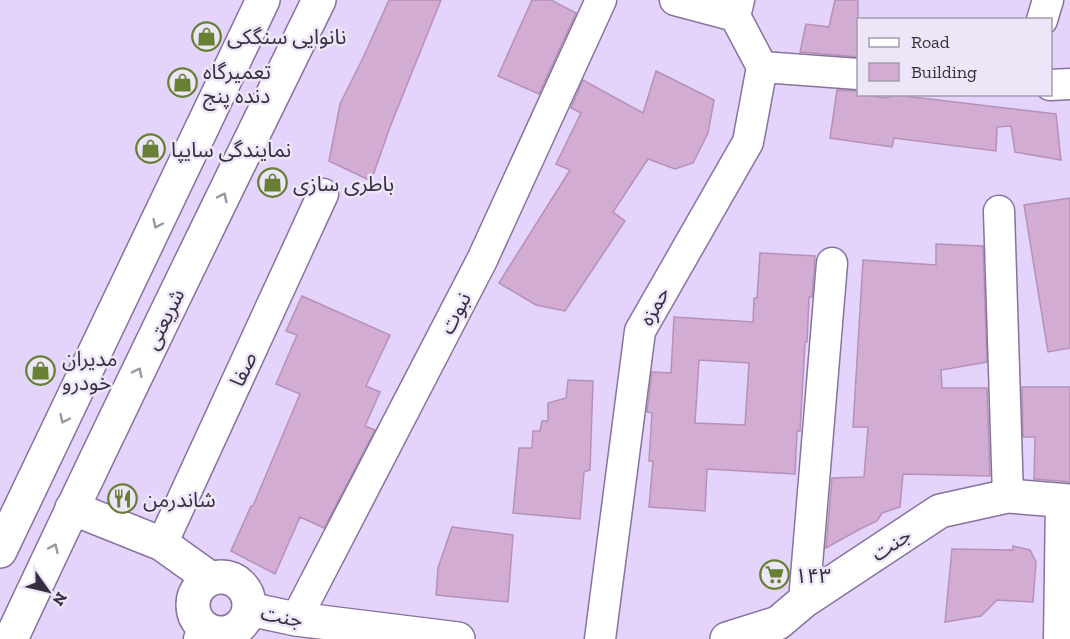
<svg xmlns="http://www.w3.org/2000/svg" width="1070" height="639" viewBox="0 0 1070 639" font-family="'Zilla Slab','Noto Sans Arabic',serif">
  <style>
    .building { fill: #d2acd3; stroke: #b691b7; stroke-width: 1.5; fill-rule: evenodd }
    .lines { fill: none; stroke-linecap: round; stroke-linejoin: round }
    .minor-casing { stroke: #87739e; stroke-width: 33 }
    .tertiary-casing { stroke: #87739e; stroke-width: 36 }
    .secondary-casing { stroke: #87739e; stroke-width: 36 }
    .minor { stroke: #fff; stroke-width: 30 }
    .tertiary { stroke: #fff; stroke-width: 33 }
    .secondary { stroke: #fff; stroke-width: 33 }
    .oneway { stroke: #9b97a0 }
    .labels { text-anchor: middle; dominant-baseline: central; stroke-width: 5; stroke-linejoin: round; paint-order: stroke }
    .poi-label { font-size: 21px; fill: #372f41; stroke: #ede5f8; text-anchor: start }
    .street-label { font-size: 21px; fill: #372f41; stroke: #ede5f8 }
  </style>
  <rect width="100%" height="100%" fill="#e4d3fa"/>
  <path class="building" d="M389,0H441L390,127L371,181L329,161L340,104L363,58Z
    M532,0H551L576,13L539,94L498,76Z
    M835,0H858V57L800,52L806,24L829,27Z
    M656,71L714,100L708,133L693,163L675,169L648,159L613,212L625,221L565,311L536,305L499,283L570,170L556,164L581,113L571,108L583,80L643,113Z
    M837,90L858,91V94L886,98L896,95L1056,114L1061,160L1015,152L1011,126L997,127L996,151L894,138L892,147L830,138Z
    M1070,198V348L1048,352L1024,205Z
    M936,244L983,246L987,362L941,370L942,388H987L990,476L903,474L900,507L882,513L877,521L860,529L826,548L832,478L864,477L868,427H853L863,260L936,265Z
    M760,253L815,256L812,297H809L807,342H805L800,431H797L795,474L707,469L705,511L649,507L653,461H649L652,413L647,412L652,372L671,373L674,317L753,322L754,298H757ZM699,360L749,363L745,425L695,423Z
    M302,296L390,335L366,386L380,392L365,426L375,430L324,528L300,517L275,574L231,551L251,506H253L300,394L276,384L297,335L286,331Z
    M568,380L593,381L590,470L584,472L580,519L513,513L519,448H532L533,431H540L542,421H548V403L566,398Z
    M1022,387H1070V482L1034,479L1035,437H1023Z
    M452,527L513,535L508,602L436,595L438,568Z
    M1013,546L1030,550L1036,562L1033,602L997,600L981,616L945,622L952,549L1013,550Z"/>
  <g class="lines">
    <defs>
      <path id="minor" d="M675,0L735,16
        M1042,20L1048,0
        M762,67L858,74
        M1050,85L1070,84
        M999,211L1008,496
        M162,544L323,194
        M804,601L832,263
        M296,619L482,260L601,0
        M199,639L203,627
        M600,639L640,331L748,142L762,67L735,16L739,0
        M1059,639L1061,500"/>
      <path id="tertiary" d="M72,508L162,544L211,579
        M193 605a28 28 0 1 1 56 0a28 28 0 1 1-56 0Z
        M249,609L296,619L458,639
        M727,639L778,623L804,601L940,511L1008,496L1070,501"/>
      <path id="secondary" d="M0,551L263,0
        M11,639C111,425 215,212 319,0"/>
    </defs>
    <use href="#minor" class="minor-casing"/>
    <use href="#tertiary" class="tertiary-casing"/>
    <use href="#secondary" class="secondary-casing"/>
    <use href="#minor" class="minor"/>
    <use href="#tertiary" class="tertiary"/>
    <use href="#secondary" class="secondary"/>
  </g>
  <defs><path id="oneway-chevron" d="M-2-3.5L2.5 0L-2 3.5" fill="none" stroke-width="1.6" stroke-linecap="round" stroke-linejoin="round" transform="scale(1.5)"/></defs>
  <g class="oneway">
    <use href="#oneway-chevron" transform="translate(223 197) rotate(-64)"/>
    <use href="#oneway-chevron" transform="translate(157 224) rotate(115)"/>
    <use href="#oneway-chevron" transform="translate(138 372) rotate(-64)"/>
    <use href="#oneway-chevron" transform="translate(64 419) rotate(115)"/>
    <use href="#oneway-chevron" transform="translate(54 548) rotate(-65)"/>
  </g>
  <defs>
    <symbol id="shop-ring" viewBox="-11 -11 22 22"><circle r="9.5" fill="#ede5f8" stroke="#678033" stroke-width="1.5"/><path d="M-5-2.5h2.3a2.7 3.5 0 0 1 5.4 0H5L5.5 6h-11ZM-1.5-2.5h3a1.5 2.3 0 0 0-3 0Z" fill="#678033"/></symbol>
    <symbol id="restaurant-ring" viewBox="-11 -11 22 22"><circle r="9.5" fill="#ede5f8" stroke="#678033" stroke-width="1.5"/><path d="M-5-6h1v4h1v-4h1v4h1v-4h1v5L-1.5 .5V6h-2V.5L-5-1ZM5-6V6H3V1.5H1.5Q1.5-4 5-6Z" fill="#678033"/></symbol>
    <symbol id="supermarket-ring" viewBox="-11 -11 22 22"><circle r="9.5" fill="#ede5f8" stroke="#678033" stroke-width="1.5"/><path d="M-6-5.5h2.5l.6 2H6L4.5 2H-2.5L-4.4-4H-6ZM-1.5 3.2a1.3 1.3 0 1 0 .1 0ZM3 3.2a1.3 1.3 0 1 0 .1 0Z" fill="#678033"/></symbol>
  </defs>
  <g fill-rule="evenodd">
    <use href="#shop-ring" x="190" y="20" width="33" height="33"/>
    <use href="#shop-ring" x="166" y="66" width="33" height="33"/>
    <use href="#shop-ring" x="134" y="132" width="33" height="33"/>
    <use href="#shop-ring" x="256" y="166" width="33" height="33"/>
    <use href="#shop-ring" x="24" y="354" width="33" height="33"/>
    <use href="#restaurant-ring" x="106" y="482" width="33" height="33"/>
    <use href="#supermarket-ring" x="758" y="558" width="33" height="33"/>
  </g>
  <g class="labels">
    <g class="poi-label">
      <text x="227" y="36">نانوایی سنگکی</text>
      <text x="203" y="71">تعمیرگاه<tspan x="203" dy="24">دنده پنج</tspan></text>
      <text x="171" y="149">نمایندگی سایپا</text>
      <text x="293" y="183">باطری سازی</text>
      <text x="62" y="358">مدیران<tspan x="62" dy="24">خودرو</tspan></text>
      <text x="143" y="499">شاندرمن</text>
      <text x="795" y="575">۱۴۳</text>
    </g>
    <g class="street-label">
      <text transform="translate(654 306) rotate(-61)">حمزه</text>
      <text transform="translate(455 313) rotate(-63)">نبوت</text>
      <text transform="translate(164 319) rotate(-64)">شریعتی</text>
      <text transform="translate(243 369) rotate(-65)">صفا</text>
      <text transform="translate(891 544) rotate(-34)">جنت</text>
      <text transform="translate(282 616) rotate(11)">جنت</text>
    </g>
  </g>
  <rect x="857" y="18" width="195" height="78" fill="#ede5f8" stroke="#a49caf" stroke-width="1.5"/>
  <rect x="869" y="38" width="30" height="9" fill="#ffffff" stroke="#a49caf" stroke-width="1.5"/>
  <text x="911" y="48" font-size="18" fill="#372f41">Road</text>
  <rect x="869" y="63" width="30" height="18" fill="#d2acd3" stroke="#a49caf" stroke-width="1.5"/>
  <text x="911" y="78" font-size="18" fill="#372f41">Building</text>
  <g transform="translate(48 591) rotate(124)" stroke="#ede5f8" stroke-width="4.5" paint-order="stroke">
  <path d="M0-4.5L10 22L0 15L-10 22Z" fill="#372f41"/>
  <text y="-9" font-size="16" font-weight="bold" text-anchor="middle" fill="#372f41">N</text>
  </g>
</svg>
